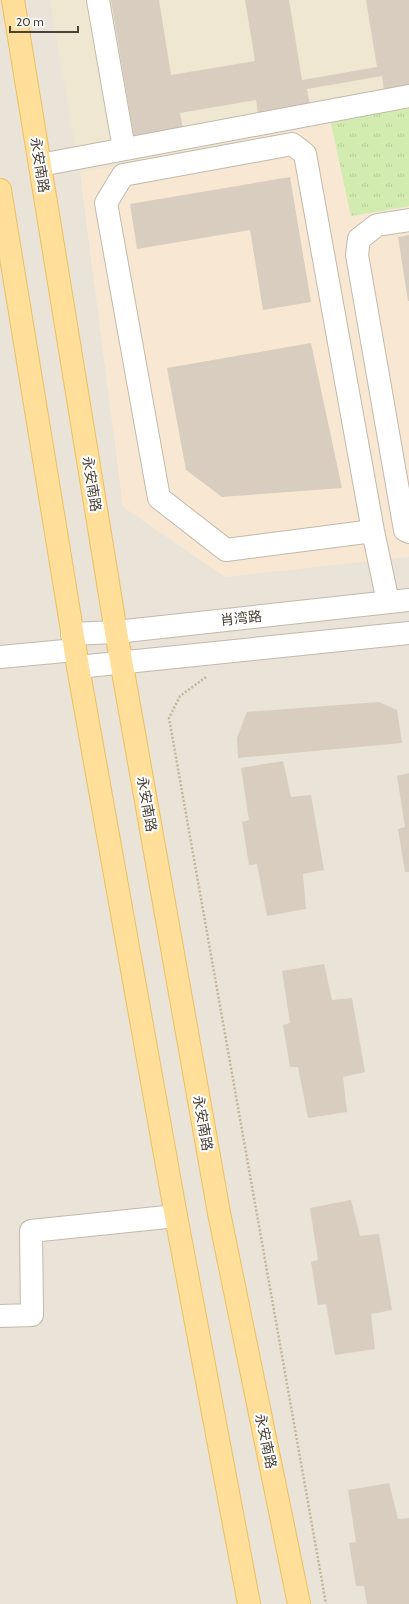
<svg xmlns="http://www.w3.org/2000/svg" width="409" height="1604" viewBox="0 0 409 1604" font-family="Cabin,'Noto Sans SC',sans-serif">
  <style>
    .residential { fill: #eae3d7 }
    .commercial { fill: #f8e8d3 }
    .education { fill: #f0e7d2 }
    .grass { fill: url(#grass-tufts) }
    .building { fill: #d8cdbe }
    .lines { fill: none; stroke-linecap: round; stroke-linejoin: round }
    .minor-casing { stroke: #c2b9ab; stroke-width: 24 }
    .major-casing { stroke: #ecbf60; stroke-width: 24 }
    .path { stroke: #c5b59b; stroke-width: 2.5; stroke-dasharray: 2 2; stroke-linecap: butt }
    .minor { stroke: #fff; stroke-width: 22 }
    .major { stroke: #ffdf99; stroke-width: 22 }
    .labels { text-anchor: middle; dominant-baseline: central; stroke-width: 4; stroke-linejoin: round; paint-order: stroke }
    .street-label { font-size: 14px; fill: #4a4237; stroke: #fff }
  </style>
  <defs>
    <pattern id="grass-tufts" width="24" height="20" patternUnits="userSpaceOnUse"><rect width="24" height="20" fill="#d2ecaf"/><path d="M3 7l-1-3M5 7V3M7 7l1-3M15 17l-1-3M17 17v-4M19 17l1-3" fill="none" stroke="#b6cc97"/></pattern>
  </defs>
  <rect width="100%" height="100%" fill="#f6f2e9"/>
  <path class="residential" d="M0,0H409V1604H0Z"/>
  <path class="commercial" d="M331,123L351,216L409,206V557L225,577L123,507L80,173Z"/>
  <path class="education" d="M50,0H409V106L80,173Z"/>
  <path class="grass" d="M409,106V206L351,216L331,123Z"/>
  <path class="building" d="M111,0H159L171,75L255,61L245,0H289L302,80L377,67L366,0H409V87L384,91L382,76L307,89L311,110L259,119L256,100L180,113L183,129L134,138Z
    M290,177L311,302L263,310L250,230L137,249L130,204Z
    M409,235V301H408L398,237Z
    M311,343L342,488L222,497L186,470L167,368Z
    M379,702L397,710L402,743L238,758L237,738L247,712Z
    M283,761L291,797L311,795L324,870L303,874L306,909L267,916L257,864L249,865L242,822L249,820L241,768Z
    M409,773V872H405L398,829L405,827L397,776Z
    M324,964L332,1000L352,998L365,1072L343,1077L347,1112L308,1118L298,1067H290L283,1025L290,1023L282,971Z
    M351,1200L360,1236L379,1234L392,1310L371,1314L375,1349L335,1355L326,1304L318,1305L311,1262L318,1260L310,1208Z
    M389,1483L398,1519L409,1518V1604H367L364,1586H356L349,1543L356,1542L348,1490Z"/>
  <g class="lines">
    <defs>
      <path id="minor" d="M98,0L124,149
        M40,165L409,96
        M409,220L377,225L359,239L357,255L405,530L409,532
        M373,531L226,550L159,498L106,203L123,175L292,144L305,154L373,531L388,602
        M72,634L116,632L409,600
        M0,657L75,650
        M78,667L409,633
        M0,1316L32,1315L31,1231L176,1216"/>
      <path id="major" d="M13,0L116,632L219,1213L299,1604
        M0,190L78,667L176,1216L249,1604"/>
    </defs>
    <use href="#minor" class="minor-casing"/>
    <use href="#major" class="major-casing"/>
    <path class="path" d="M206,677L180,696L169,718L326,1604"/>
    <use href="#minor" class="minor"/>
    <use href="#major" class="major"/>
  </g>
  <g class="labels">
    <g class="street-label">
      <text transform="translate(40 165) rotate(81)">永安南路</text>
      <text transform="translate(92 484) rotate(81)">永安南路</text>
      <text transform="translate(241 618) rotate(-6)">肖湾路</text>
      <text transform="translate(147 804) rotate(80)">永安南路</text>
      <text transform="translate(203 1123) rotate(80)">永安南路</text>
      <text transform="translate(266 1441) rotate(78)">永安南路</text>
    </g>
  </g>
  <path d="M10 26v6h68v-6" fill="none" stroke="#4a4237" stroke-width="2"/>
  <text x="16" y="26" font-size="12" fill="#4a4237" stroke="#ffffff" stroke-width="3" paint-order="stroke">20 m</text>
</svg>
